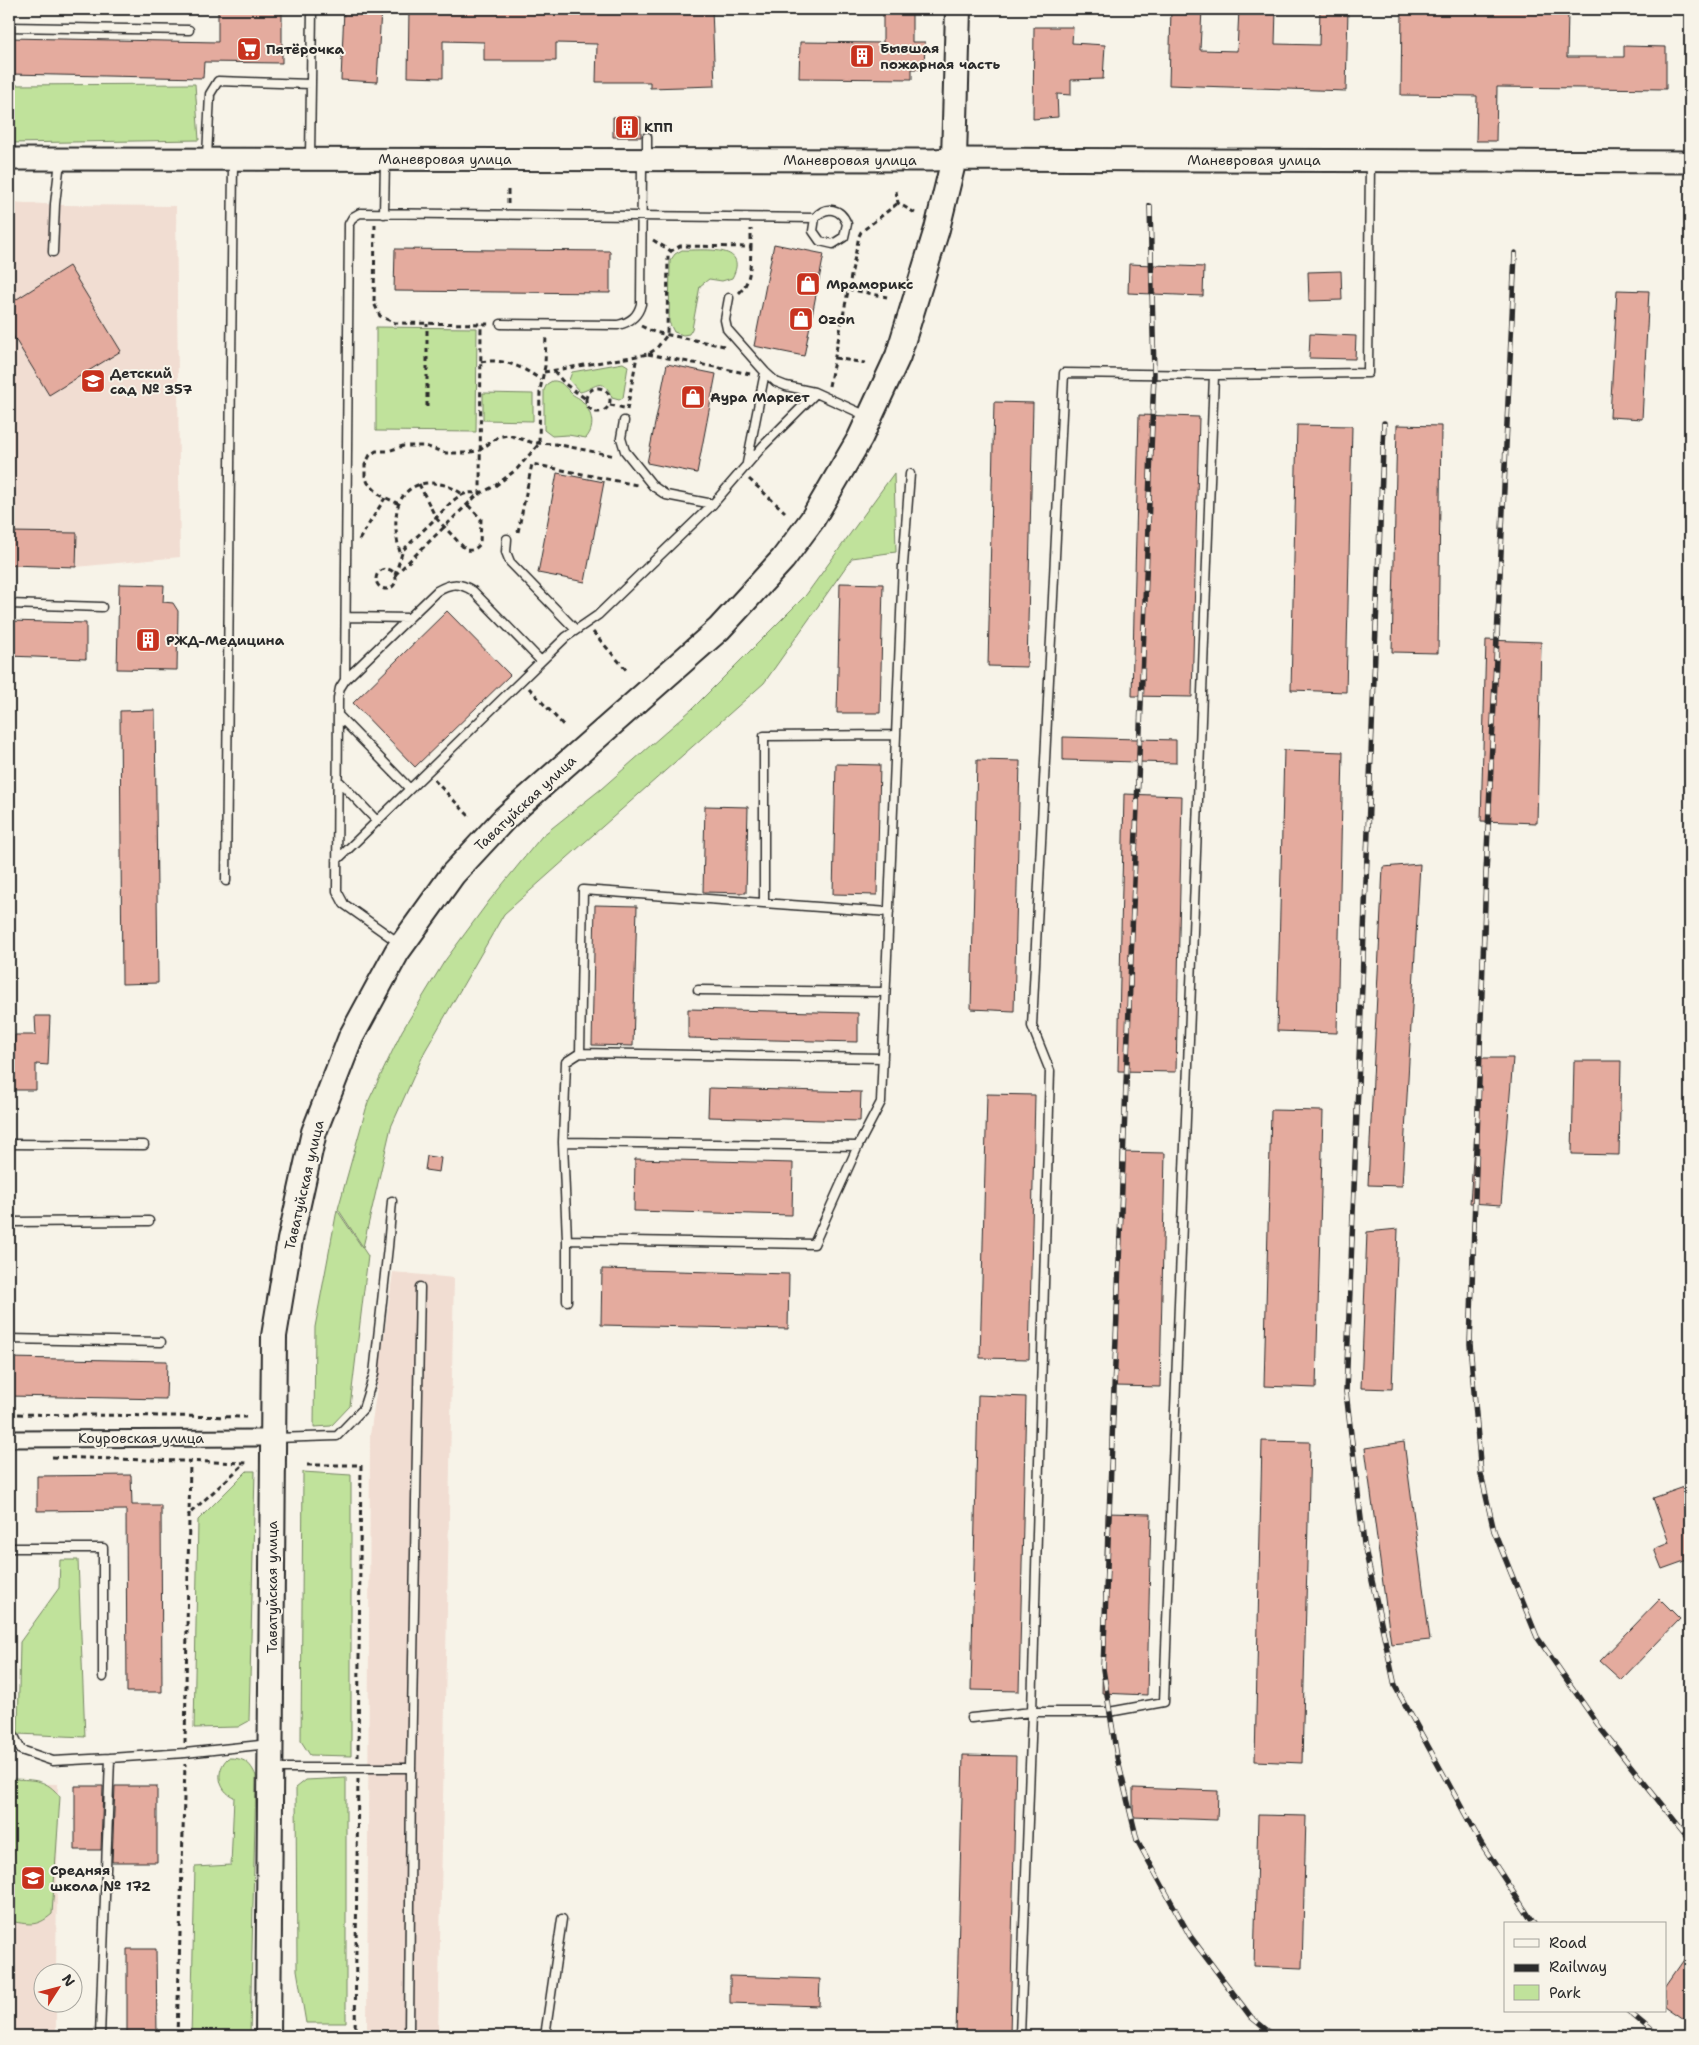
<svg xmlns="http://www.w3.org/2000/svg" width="1699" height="2045" viewBox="0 0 1699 2045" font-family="'Shantell Sans',sans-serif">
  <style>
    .built { fill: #f1ddd2 }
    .green { fill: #c0e29b; stroke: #768663 }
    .building { fill: #e4ab9e; stroke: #2b2b2b }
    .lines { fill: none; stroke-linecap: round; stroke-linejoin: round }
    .lane-casing { stroke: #2b2b2b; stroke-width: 11 }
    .street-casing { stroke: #2b2b2b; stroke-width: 19 }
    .secondary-casing { stroke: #2b2b2b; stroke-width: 25 }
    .primary-casing { stroke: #2b2b2b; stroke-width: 28 }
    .path { stroke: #2b2b2b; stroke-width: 3; stroke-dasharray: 5 4; stroke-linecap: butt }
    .lane { stroke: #f7f3e8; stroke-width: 8 }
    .street { stroke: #f7f3e8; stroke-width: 15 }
    .secondary { stroke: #f7f3e8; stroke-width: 21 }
    .primary { stroke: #f7f3e8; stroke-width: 24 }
    .rail-casing { stroke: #2b2b2b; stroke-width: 5.5 }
    .rail { stroke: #f7f3e8; stroke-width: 4; stroke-dasharray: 11; stroke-linecap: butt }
    .labels { text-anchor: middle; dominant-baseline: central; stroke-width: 4; stroke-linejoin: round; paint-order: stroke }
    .poi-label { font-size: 14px; font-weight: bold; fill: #2b2b2b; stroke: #f7f3e8; text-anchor: start }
    .street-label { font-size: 14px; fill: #2b2b2b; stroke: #f7f3e8 }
  </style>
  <rect width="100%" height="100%" fill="#f7f3e8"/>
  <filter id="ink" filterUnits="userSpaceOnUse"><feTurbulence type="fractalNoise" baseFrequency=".02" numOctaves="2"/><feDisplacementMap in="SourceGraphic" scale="10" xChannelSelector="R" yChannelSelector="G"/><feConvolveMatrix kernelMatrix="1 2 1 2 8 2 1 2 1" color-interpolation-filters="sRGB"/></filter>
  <g filter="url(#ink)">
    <path class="built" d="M9,202L61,205L176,206L180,557L76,567L9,565Z
      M393,1272L454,1278L438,2036H367L370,1436Z
      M9,1783L58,1784L56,1972H42V2002L56,2003V2036H9Z"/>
    <path class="green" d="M195,84L199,140L9,143V85Z
      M682,250C701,251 751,243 732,278L722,281L709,279L700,286L692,329L689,334L683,335L674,332L669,322L670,261L675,254Z
      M376,327L477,328L476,432L376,431Z
      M623,363L628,366L623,398L619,400L612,398C603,373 593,390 580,392L569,380L572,372Z
      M552,381C561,380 565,387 571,393C574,396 577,397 580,399C591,409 597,426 586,438L568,435L552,436L544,430V390L547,384Z
      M483,393L533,394V421L483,420Z
      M894,473L896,552L852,558L764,683L504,914L425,1051L391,1127L363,1247L338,1209L368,1102L402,1031L444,962L489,901L542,836L601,789L692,709L806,595Z
      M337,1210L368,1256L350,1406L331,1426L314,1427L315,1327Z
      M247,1471H255L249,1721L238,1727L194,1728L198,1520Z
      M303,1472L351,1475V1756L310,1755L301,1741Z
      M60,1560H78L85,1737L18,1734L20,1642L59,1588Z
      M228,1758C244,1758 250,1762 256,1776L250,2036H191L195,1867L231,1865L234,1797C218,1791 215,1770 228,1758Z
      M346,1778V2023H306L297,1970L296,1788L306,1780Z
      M14,1779C34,1780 47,1779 60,1797L52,1914C36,1928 28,1924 9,1921V1782Z"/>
    <path class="building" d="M218,9H282V63L204,62L203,78L9,74V38L218,42Z
      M344,9H381L377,82L341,80Z
      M409,9L486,11V9H557V13H597V9H712L715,86L650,88V82H596L597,44L556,43V61H484V42L443,41V78L408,77Z
      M883,9H912V42H925L924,69H912V79L799,78L800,42L883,43Z
      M1171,9H1202L1200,50L1237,51L1239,9H1276L1275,44L1319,45L1320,9H1348L1346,91L1169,85Z
      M1402,9H1487V11L1568,12L1567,57H1624V46L1666,47V89L1497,87L1496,141H1476L1477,96L1401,95Z
      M1034,27H1073L1072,43L1105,45L1103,79L1071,80V95L1057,94L1058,117L1033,119Z
      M613,117H641V137H613Z
      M774,244L824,254L804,356L754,346Z
      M395,249L610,251V293L394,291Z
      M1129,264L1204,267L1203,296L1128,293Z
      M69,266L121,351L49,395L9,329V304Z
      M1341,271L1342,300L1309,301L1308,272Z
      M1617,290L1649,291L1642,419L1610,417Z
      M1310,334L1356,336L1355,359L1309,358Z
      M667,364L716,374L697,473L647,463Z
      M994,402L1033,403L1027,667L988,666Z
      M1139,415L1199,417L1192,697L1132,696Z
      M1297,425L1352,426L1346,692L1291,690Z
      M1397,425L1441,426L1438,653L1392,652Z
      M557,473L604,482L585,582L538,573Z
      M9,532L77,533L76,567L9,565Z
      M840,583L883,584L880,713H837Z
      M119,584L164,585L163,602L173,603L178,611L177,670L117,669Z
      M447,611L510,675L415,767L353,703Z
      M9,621L86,623V659L9,656Z
      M1486,640L1541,642L1537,823L1481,821Z
      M155,710L158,983L122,984L120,711Z
      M1063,737L1176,740V763L1063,760Z
      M1284,750L1343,752L1337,1033L1277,1031Z
      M977,760L1020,761L1014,1011L971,1009Z
      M836,764L880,765L877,895L833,894Z
      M1124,794L1182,796L1176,1072L1118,1071Z
      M705,806L748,807L746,893L703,892Z
      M1420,864L1402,1186L1368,1185L1383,867Z
      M595,905L637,906L633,1046L592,1045Z
      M688,1009L858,1013V1042L688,1038Z
      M35,1016H50L48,1065L36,1064V1090H12L15,1035H36Z
      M1480,1058H1513L1501,1205L1470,1203Z
      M1574,1061H1621L1619,1155L1572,1154Z
      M709,1088L861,1092L860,1121L708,1117Z
      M987,1094L1035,1095L1029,1359L980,1358Z
      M1271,1110L1323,1111L1316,1388L1264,1386Z
      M1121,1152L1165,1153L1160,1387L1116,1386Z
      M427,1156L441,1158L439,1172L425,1170Z
      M635,1159L793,1163L792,1215L634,1211Z
      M1398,1229L1392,1389L1361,1388L1367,1232Z
      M602,1269L789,1274L788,1329L601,1325Z
      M9,1358L167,1361L166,1399L9,1396Z
      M978,1395L1026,1397L1019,1691L971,1690Z
      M1262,1441L1310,1442L1302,1763L1255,1761Z
      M1404,1442L1430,1640L1391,1644L1365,1448Z
      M131,1475L132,1505H161L162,1692H127L126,1510L37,1511V1476Z
      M1690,1485V1559L1662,1569L1654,1549L1669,1543L1653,1498Z
      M1106,1513L1151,1514L1147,1695L1102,1693Z
      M1660,1599L1680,1619L1621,1680L1600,1661Z
      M963,1755L1016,1756L1010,2036H956Z
      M75,1786H103L101,1850H75Z
      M115,1786H157V1862H112Z
      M1133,1788L1218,1791L1217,1820L1133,1817Z
      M1258,1815L1306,1816L1302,1968L1254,1966Z
      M127,1949H156L157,2036H127Z
      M1690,1951V2023L1665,2006V1987Z
      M730,1976L820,1979L819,2006L730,2003Z"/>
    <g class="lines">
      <defs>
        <path id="lane" d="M9,27L189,30
          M207,157L210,94L218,81L311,84
          M310,157L312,9
          M647,159V137
          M384,214L385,161
          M53,252L55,204L60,161
          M729,298L725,320L727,329L765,372L776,382L786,386L814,392L867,416
          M501,324L618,325C631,322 638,316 641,304L642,162
          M624,421L621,438L625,451L653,486L666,495L713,504
          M747,463L765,372
          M507,539L506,552L510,562L576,630
          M9,604L102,607
          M346,617L409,618
          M345,680L349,224L353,217L360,213L815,218C826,205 841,208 847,224L844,237L833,244L820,241L813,231L815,218
          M338,715L410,789
          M337,779L377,821
          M337,860L566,637L598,615L713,504L763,446L816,393
          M226,881L233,161
          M764,903V736L896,735
          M399,943L344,904L337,891L338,698L340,688L345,680L437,591C450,583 459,582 473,591L541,661
          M698,990L885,992
          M580,1053L883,1058
          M563,1142L858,1146
          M9,1144L144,1145
          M9,1222L149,1221
          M567,1240L814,1244L858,1146L881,1102L903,565L910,474
          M567,1301V1240L563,1142L566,1062L580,1053L583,890L889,912
          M9,1339L161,1342
          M275,1438L337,1436L363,1409L374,1374L388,1247L392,1201
          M9,1548H103V1677
          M971,1718L1032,1712H1109L1164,1702L1214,375
          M9,1726L21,1750L53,1761L110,1758
          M273,1768H411
          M100,2036L110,1758L185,1753L269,1744
          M409,2036L411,1768L420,1287
          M545,2036L562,1919
          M1020,2036L1032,1712L1050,1071L1032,1026L1064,373L1214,375L1368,373L1370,161"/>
        <path id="street" d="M9,1439L273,1438"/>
        <path id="secondary" d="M9,159L932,160L954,159L1690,162"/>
        <path id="primary" d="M268,2036L274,1336L290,1240L314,1132L351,1037L397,952L453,874L505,818L719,629L783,559L812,520L860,438L898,356L937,229L954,159L958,9"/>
      </defs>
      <use href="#lane" class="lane-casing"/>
      <use href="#street" class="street-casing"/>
      <use href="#secondary" class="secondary-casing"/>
      <use href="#primary" class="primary-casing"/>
      <path class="path" d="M896,191L898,203L915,213
        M508,204V187
        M375,224L374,303L380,316L395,323L489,324
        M653,240L671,251
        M848,289L887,297
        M739,293C752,281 750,264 751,247
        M641,326L654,332L724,346
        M648,354L750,374
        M835,358L865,363
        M481,362C504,358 523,367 541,380
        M554,371L565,384L586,399
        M544,372L637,356L648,354L656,349L667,335L668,255L671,251L680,246L751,247V229
        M829,386L859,236L861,232L898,203
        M586 400a12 12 0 1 1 24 0a12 12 0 1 1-24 0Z
        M610,405L624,408
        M427,407V324
        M627,410L637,356
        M749,479L785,512
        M419,484L436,518C449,505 460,488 480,494L481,324
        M399,504L380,495L368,483L365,476V465L370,455L376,451H388L403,446H425L446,453H467L480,450L498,437L508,435L534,443L555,444L615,456
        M518,532L532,464L637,485
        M359,540L385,498
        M400,552C396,539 394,520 398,506C408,477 441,478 462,494
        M376 579a10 10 0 1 1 20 0a10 10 0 1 1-20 0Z
        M395,575L477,495L495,486L517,469L539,444L540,390L545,366L546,335
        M395,575L403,550L436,518L466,550C472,551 476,549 480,544L481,519L468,505
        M593,632L628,672
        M529,688L565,727
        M434,780L471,818
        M9,1414L246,1417
        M52,1457L245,1463L188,1515
        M307,1465H361L358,1757
        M185,1743L190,1461
        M177,2036L185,1764
        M355,2036L358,1778"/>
      <use href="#lane" class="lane"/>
      <use href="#street" class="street"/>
      <use href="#secondary" class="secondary"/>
      <use href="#primary" class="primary"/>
      <defs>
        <path id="rail" d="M1150,206L1154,374L1103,1669L1117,1757L1137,1840L1190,1936L1251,2017L1274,2036
          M1515,253L1486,873L1470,1344L1481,1474L1494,1531L1537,1637L1601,1729L1690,1840
          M1384,423L1346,1392L1364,1544L1395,1686L1481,1843L1534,1924
          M1628,2011L1658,2036"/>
      </defs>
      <use href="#rail" class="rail-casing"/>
      <use href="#rail" class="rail"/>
    </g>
  </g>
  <defs>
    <symbol id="supermarket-square" viewBox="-11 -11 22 22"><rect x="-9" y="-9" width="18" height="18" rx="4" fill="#c8321e" stroke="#f7f3e8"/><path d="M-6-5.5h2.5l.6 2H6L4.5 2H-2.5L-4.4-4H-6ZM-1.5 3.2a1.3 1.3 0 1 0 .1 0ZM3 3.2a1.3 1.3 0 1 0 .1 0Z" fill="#fff"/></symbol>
    <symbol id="building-square" viewBox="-11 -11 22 22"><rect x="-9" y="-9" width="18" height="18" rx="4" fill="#c8321e" stroke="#f7f3e8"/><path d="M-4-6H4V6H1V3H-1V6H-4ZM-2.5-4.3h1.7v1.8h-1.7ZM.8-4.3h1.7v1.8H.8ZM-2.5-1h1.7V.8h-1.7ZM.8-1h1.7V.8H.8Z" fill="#fff"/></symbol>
    <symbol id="shop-square" viewBox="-11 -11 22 22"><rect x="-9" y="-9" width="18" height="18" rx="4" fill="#c8321e" stroke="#f7f3e8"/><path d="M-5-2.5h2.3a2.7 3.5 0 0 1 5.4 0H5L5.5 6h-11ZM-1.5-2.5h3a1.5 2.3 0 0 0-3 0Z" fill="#fff"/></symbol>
    <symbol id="school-square" viewBox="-11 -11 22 22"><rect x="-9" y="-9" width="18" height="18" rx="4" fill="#c8321e" stroke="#f7f3e8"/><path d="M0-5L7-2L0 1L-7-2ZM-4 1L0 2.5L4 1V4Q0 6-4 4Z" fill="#fff"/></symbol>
  </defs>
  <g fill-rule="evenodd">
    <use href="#supermarket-square" x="235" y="35" width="28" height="28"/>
    <use href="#building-square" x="848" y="42" width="28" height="28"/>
    <use href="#building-square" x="613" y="113" width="28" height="28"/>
    <use href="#shop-square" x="794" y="270" width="28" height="28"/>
    <use href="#shop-square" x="787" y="305" width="28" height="28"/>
    <use href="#school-square" x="79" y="367" width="28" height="28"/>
    <use href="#shop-square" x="679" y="383" width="28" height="28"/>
    <use href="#building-square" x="134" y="626" width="28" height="28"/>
    <use href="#school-square" x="19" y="1864" width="28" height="28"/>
  </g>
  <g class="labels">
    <g class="poi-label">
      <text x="880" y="48">Бывшая<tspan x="880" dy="16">пожарная часть</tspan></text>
      <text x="266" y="49">Пятёрочка</text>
      <text x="644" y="127">КПП</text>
      <text x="826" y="284">Мраморикс</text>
      <text x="818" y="319">Ozon</text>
      <text x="110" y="373">Детский<tspan x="110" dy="16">сад № 357</tspan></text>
      <text x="710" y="397">Аура Маркет</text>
      <text x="166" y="640">РЖД-Медицина</text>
      <text x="50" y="1870">Средняя<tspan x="50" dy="16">школа № 172</tspan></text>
    </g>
    <g class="street-label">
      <text x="445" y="159">Маневровая улица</text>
      <text x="850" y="160">Маневровая улица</text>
      <text x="1254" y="160">Маневровая улица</text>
      <text transform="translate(525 803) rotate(-43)">Таватуйская улица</text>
      <text transform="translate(304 1185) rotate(-77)">Таватуйская улица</text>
      <text x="141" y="1438">Коуровская улица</text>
      <text transform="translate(272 1587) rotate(-90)">Таватуйская улица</text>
    </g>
  </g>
  <rect width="1699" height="2045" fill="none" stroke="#f7f3e8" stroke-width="30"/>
  <rect x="15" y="15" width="1669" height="2015" fill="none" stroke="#2b2b2b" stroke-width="2" filter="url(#ink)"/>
  <rect x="1504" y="1922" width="162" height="90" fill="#f7f3e8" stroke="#a5a39c"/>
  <rect x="1514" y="1939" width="25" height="8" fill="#f7f3e8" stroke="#a5a39c"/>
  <text x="1549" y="1948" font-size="15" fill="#2b2b2b">Road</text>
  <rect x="1514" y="1964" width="25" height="8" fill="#2b2b2b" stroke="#a5a39c"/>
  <text x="1549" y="1972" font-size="15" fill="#2b2b2b">Railway</text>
  <rect x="1514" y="1985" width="25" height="15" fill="#c0e29b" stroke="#a5a39c"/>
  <text x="1549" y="1998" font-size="15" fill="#2b2b2b">Park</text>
  <g transform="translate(58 1988) rotate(54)"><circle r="24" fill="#f7f3e8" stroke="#a5a39c"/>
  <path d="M0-4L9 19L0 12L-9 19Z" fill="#c8321e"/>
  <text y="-8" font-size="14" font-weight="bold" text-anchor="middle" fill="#2b2b2b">N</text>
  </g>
</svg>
